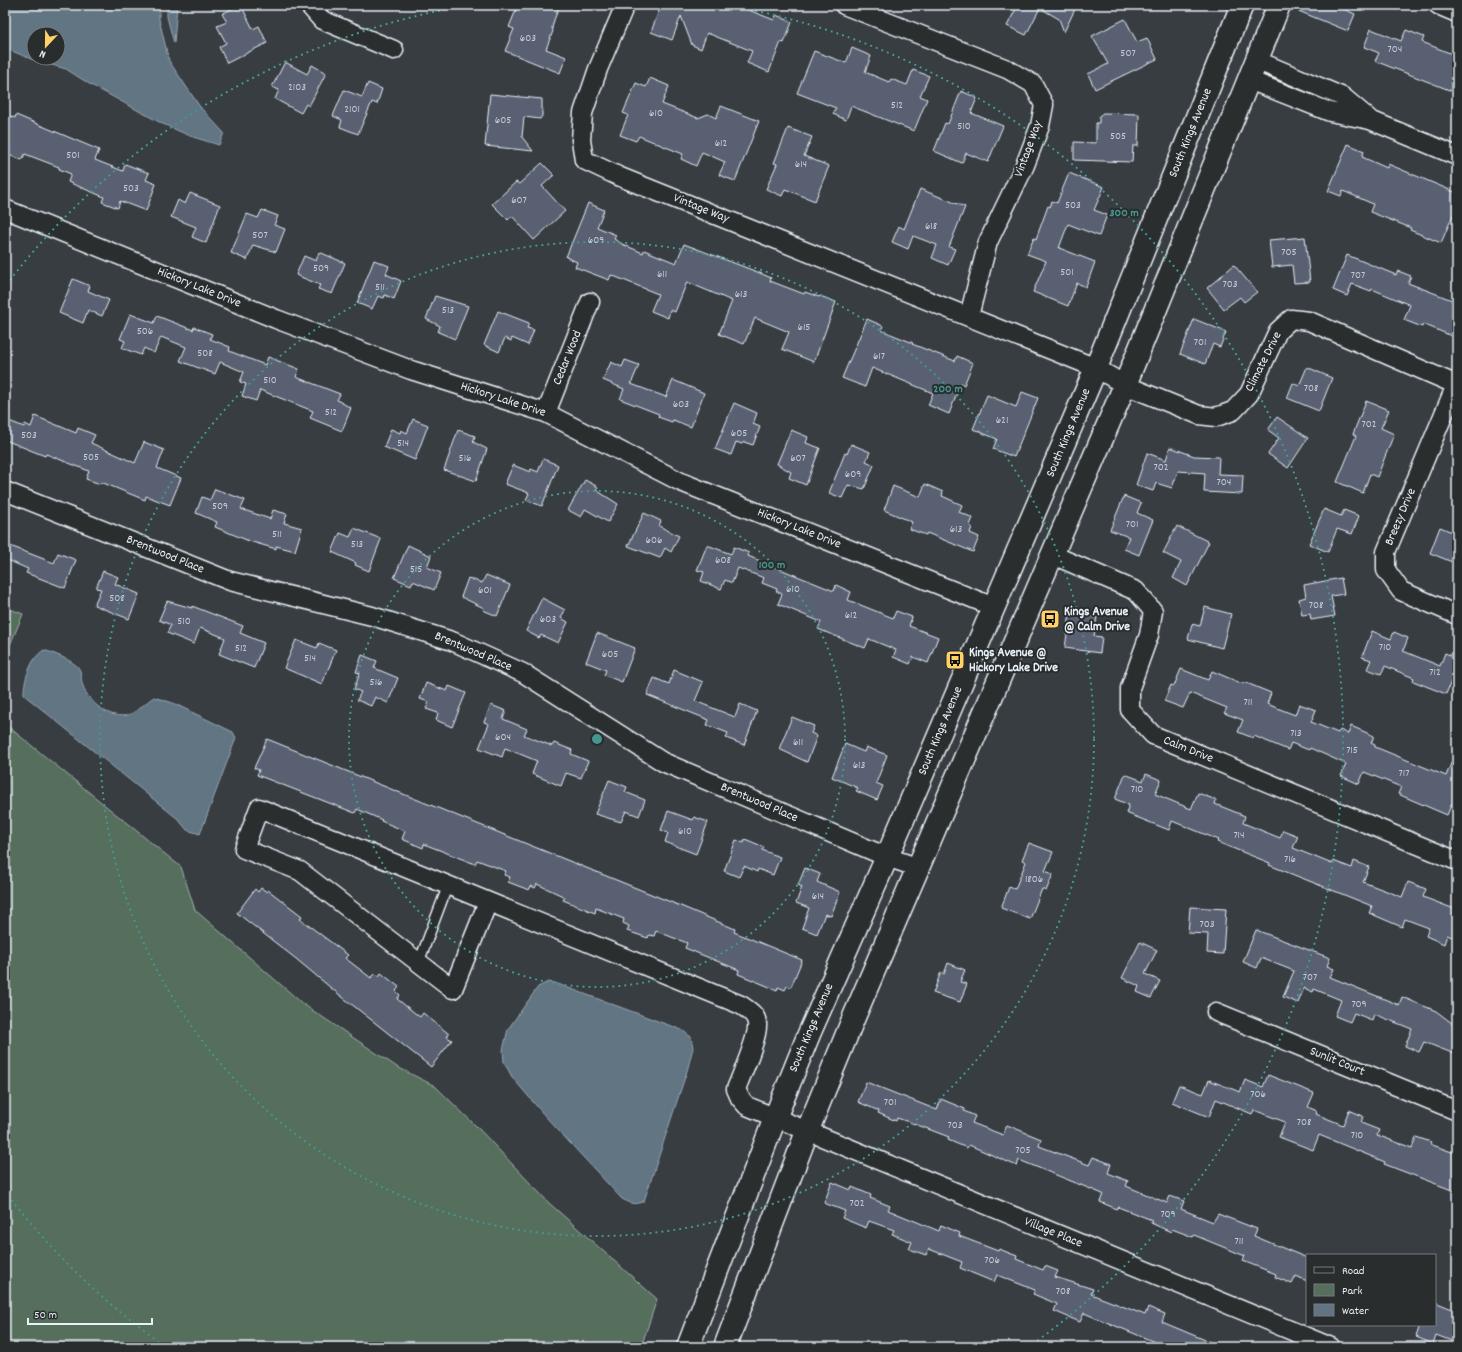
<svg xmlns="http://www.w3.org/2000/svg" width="1462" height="1352" viewBox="0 0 1462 1352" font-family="Dekko,sans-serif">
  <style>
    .green { fill: #566e5c; stroke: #9fb0aa }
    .water { fill: #627483; stroke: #98a6b2; fill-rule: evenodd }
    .building { fill: #596172; stroke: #e8f1f8 }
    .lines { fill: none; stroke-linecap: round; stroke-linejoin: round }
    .service-casing { stroke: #e8f1f8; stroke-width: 12 }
    .minor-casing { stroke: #e8f1f8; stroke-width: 21 }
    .secondary-casing { stroke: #e8f1f8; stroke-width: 25 }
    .service { stroke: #2a2d2e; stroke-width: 9 }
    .minor { stroke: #2a2d2e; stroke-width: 18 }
    .secondary { stroke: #2a2d2e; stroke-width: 22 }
    .ring { fill: none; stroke: #459590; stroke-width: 2; stroke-dasharray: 2 4 }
    .labels { text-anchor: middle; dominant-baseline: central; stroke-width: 4; stroke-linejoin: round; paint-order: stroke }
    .number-label { font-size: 11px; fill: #c4cdd6 }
    .street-label { font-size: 13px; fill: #e8f1f8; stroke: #2a2d2e }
    .poi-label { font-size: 13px; font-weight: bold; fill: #e8f1f8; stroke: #2a2d2e; text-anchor: start }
    .centre { fill: #459590; stroke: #2a2d2e; stroke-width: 2 }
    .ring-label { font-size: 12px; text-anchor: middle; font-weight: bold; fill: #459590; stroke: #2a2d2e; stroke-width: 4; stroke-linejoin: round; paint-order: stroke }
  </style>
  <rect width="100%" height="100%" fill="#383d42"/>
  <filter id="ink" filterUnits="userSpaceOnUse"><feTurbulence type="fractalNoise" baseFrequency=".025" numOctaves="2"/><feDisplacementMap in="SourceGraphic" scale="8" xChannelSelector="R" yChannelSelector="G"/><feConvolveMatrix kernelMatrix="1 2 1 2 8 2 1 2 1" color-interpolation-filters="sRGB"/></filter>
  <g filter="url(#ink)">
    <path class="green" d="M5,607L23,614L5,657Z
      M5,724L181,867L195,910L303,1004L397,1067L435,1086L478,1128L549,1203L657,1299L641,1347H5Z"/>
    <path class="water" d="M5,5H159V19L169,61L200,107L224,133L219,145L190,136L163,124L91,85L66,69L31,59L5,48ZM34,34H58V58H34Z
      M167,5H177L174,43L167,17Z
      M44,650C53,653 69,659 77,666C83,672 80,679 83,686C88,702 110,720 128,715C137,712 146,702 154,697L173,703L233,732L236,738L200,834L187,830L178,819L24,695C23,682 31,657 44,650Z
      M548,982L555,983L682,1030L691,1037L693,1048L687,1071L644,1201C635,1206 630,1203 622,1199L545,1116L512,1077L504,1062L503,1050L508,1029L538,987Z"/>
    <path class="building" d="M239,5H241L253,29L259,26L267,43L227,63L219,47L226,43L217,26L227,22L222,14Z
      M518,5H560L554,20L552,28L553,31L546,49L566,57L560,73L505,51L514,29L509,27Z
      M661,5H736L774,20L776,15L792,22L784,43L781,42L769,72L747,63L752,51L707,33L701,49L692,45L681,16L672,40L651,32Z
      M1018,5H1077L1064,32L1059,19L1040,8L1026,35L1007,26Z
      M1291,5H1334L1355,14L1348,31L1291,8Z
      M1125,19L1137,42L1147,38L1157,59L1095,89L1088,74L1108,64L1092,36Z
      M1371,29L1401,41L1406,30L1424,37L1422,42L1457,56V93L1375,61L1379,53L1364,47Z
      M852,48L871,56L865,72L889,82L891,79L907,85L913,70L929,76L920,96L927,99L914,131L851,106L846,120L833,114L836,108L797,93L814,51L846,63Z
      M285,62L307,74L312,65L326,73L309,106L306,104L301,113L275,99L279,90L272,87Z
      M650,78L669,86L662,104L698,118L708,114L716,118L721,106L759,121L735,181L719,175L725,162L702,152L696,166L681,159L683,154L639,136L636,141L620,135L628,115L623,113L636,83L646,87Z
      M368,83L382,89L377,104L372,102L358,134L340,127L342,120L333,116L344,90L362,97Z
      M961,91L977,98L971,113L1003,126L988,162L966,153L962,163L934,151L945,123L948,124Z
      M490,94L542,99V116L540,119L524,117L522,137L533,151L485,146Z
      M1103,113L1139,114L1138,146H1133L1132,162L1074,160V142L1096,143V123H1099V116Z
      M5,114L15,118L16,115L99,150L95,160L123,171L125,164L149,173L146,180L156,184L146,211L120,201L118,208L102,202L104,197L68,182L71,174L59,169V167L25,154L22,160L6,154L10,145L5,143Z
      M788,128L812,137L804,156L829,166L815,201L785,189L782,196L766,189L777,164L774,163Z
      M1348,144L1364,151L1362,157L1387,168L1388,164L1457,193V216L1453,215L1441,243L1410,230L1411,228L1370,212L1373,204L1343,191L1341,196L1328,191Z
      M542,163L554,175L542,186L565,211L534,240L512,216L508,220L492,204L516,182L519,184Z
      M1069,173L1104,187L1094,210L1107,215L1099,236L1068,224L1059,248L1095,262L1086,287L1077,283L1068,306L1033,292L1046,261L1027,254L1034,238L1036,239L1048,206L1050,207L1052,201L1057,203Z
      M920,189L965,207L949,247L955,249L948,265L932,258L937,245L913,236L908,249L892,242L899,226L904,229Z
      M190,193L220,205L206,243L192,237L196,227L171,217L178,200L185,204Z
      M588,203L604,210L597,227L616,235L614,239L622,244L643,253L644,250L676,263L684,244L760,273L771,278L770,281L804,294L805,292L819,297L820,296L836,302L814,362L782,349L789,332L755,318L744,344L719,334L732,301L687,282L675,312L670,310L668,318L651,311L658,294L611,275L609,280L575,267L577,262L566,257Z
      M262,210L278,216L274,225L285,229L276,252L253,245L247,260L231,253L247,214L258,218Z
      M1305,237L1310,282L1294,283L1292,265L1272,267L1269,240Z
      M319,252L345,263L332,294L318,289L320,285L296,275L304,256L316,261Z
      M1347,255L1396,275L1398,271L1411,276L1408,283L1457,302V328L1454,337L1423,324L1422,327L1404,320L1410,305L1372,289L1371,291L1352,284L1347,296L1333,290Z
      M374,260L389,266L386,274L401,281L394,299L385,295L384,298L378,296L372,309L357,303Z
      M1234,265L1257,292L1244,302L1240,297L1224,309L1207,288Z
      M73,279L90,286L88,291L109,300L102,316L88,310L83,323L59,313Z
      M435,296L468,306L455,339L438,332L440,326L426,319Z
      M498,311L529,323L527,328L534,330L528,345L512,338L511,341L505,338L499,352L484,345Z
      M130,314L154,323L157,316L193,330L194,327L212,334L210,339L230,347L229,351L265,365L268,357L299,369L296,377L340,394L337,400L351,408L342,431L310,418L313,411L260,390L256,401L242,396L246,384L240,382L244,372L220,362L215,374L180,361L186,347L161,337L154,353L144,348L141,355L122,348L125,341L120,339Z
      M867,319L883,326L881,330L913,343L912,344L955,361L957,356L973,363L964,385L961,383L949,414L928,405L933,393L872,368L865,387L842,378Z
      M1194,319L1226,332L1220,347L1213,344L1205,364L1180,354Z
      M625,360L639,365L631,384L666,397L673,380L704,393L691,427L673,420L672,422L658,417L659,414L620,399L624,389L603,380L611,362L622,367Z
      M1307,367L1332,378L1319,411L1287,398L1293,383L1299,386Z
      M1022,392L1038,398L1014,457L993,449L997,439L973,429L987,395L1016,407Z
      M1366,401L1389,410L1381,428L1394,434L1377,477L1370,474L1363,493L1337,482L1356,436L1353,434Z
      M734,403L757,413L753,424L760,427L753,445L744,442L742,444L736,442L731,455L715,449Z
      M35,416L76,433L78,428L95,435L91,443L135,463L144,442L164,450L157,468L181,478L170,505L146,496L145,500L101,482L100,484L86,479L89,471L46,454L45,456L5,440V431L9,421L24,427L25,424L31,427Z
      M1277,417L1308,438L1288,468L1268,454L1279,438L1268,430Z
      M413,419L428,425L415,460L384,447L391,429L400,433L401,430L407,433Z
      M458,430L475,436L473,442L487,449L476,481L444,470Z
      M791,430L808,437L806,443L820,448L806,485L789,478L791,472L777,464Z
      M851,444L870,452L866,461L874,465L864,489L848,485L842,498L829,493L845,453L847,454Z
      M1170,447L1194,456L1219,457L1218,474L1243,475L1242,494L1204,492L1205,473L1178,471L1172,488L1156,483L1153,491L1136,485L1147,453L1166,460Z
      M543,459L558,465L542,506L526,500L529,493L505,484L513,465L530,472L531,469L538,472Z
      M585,480L598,487L596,490L618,504L608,522L585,509L581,517L568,510Z
      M925,484L943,492L942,496L962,505L959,512L973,518L970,525L972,527L970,533L979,537L973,552L927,533L926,535L909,529L912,522L884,510L893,486L920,497Z
      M215,489L245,500L241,509L270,519L273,510L287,514L284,523L302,528L295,551L276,546V549L249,541L215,527L217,522L196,513L202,497L210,500Z
      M1124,496L1141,503L1137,513L1153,520L1139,555L1124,549L1129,537L1110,530Z
      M1324,509L1341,516L1344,510L1359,516L1352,534L1337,529L1328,552L1309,544Z
      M644,513L661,521L659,526L679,536L671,552L665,548L660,558L628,546Z
      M1177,526L1209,542L1187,586L1173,578L1181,562L1163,553Z
      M1440,527L1457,534V564L1430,553Z
      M354,528L381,539L369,571L355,565L356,563L332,552L340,533L350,537Z
      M5,544L54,563L58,553L76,560L65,588L26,573L28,569L5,559Z
      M408,545L431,556L427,567L441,573L434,590L413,581L411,585L394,578Z
      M707,545L731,554L734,547L749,553L748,556L834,591L836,585L851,592L848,600L893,618L896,611L912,617L909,626L938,637L928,663L913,657L910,664L893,657L896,650L869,639L865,648L818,629L821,622L778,604L782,594L776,591L777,589L762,583L764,578L738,568L732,583L725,580L721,589L701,581L704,572L697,570Z
      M103,571L118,577L115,584L139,594L129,619L94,605L101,589L96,588Z
      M486,575L510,585L497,616L483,610L484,608L461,597L468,578L482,583Z
      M1341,578L1344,594L1331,596L1335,616L1311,620L1310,614L1302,615L1299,599L1306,597L1304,585Z
      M542,598L565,610L561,618L568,622L558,643L541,635L539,638L526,631Z
      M167,601L192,608V606L243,626L240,633L264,643L254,668L219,654L225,638L200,628L194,644L167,633L171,625L159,620Z
      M1205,607L1231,614L1222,648L1188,639L1192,624L1200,626Z
      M1070,613L1097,617L1094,636L1102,637L1100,653L1065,648Z
      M1372,631L1391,639L1394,632L1408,638L1403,651L1440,666L1445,653L1457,658V666L1446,694L1413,681L1414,678L1385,666L1381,674L1367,669L1371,660L1362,657Z
      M597,633L635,648L622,682L604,675L606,670L586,662Z
      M296,640L317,648L319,643L336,650L322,684L284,668Z
      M362,655L377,661L374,668L398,678L388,703L375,697L371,706L357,700L361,692L354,689L360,673L356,672Z
      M1181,669L1208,680L1212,671L1243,684L1244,682L1271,693L1267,704L1295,715L1299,704L1316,710L1311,722L1338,733L1340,730L1348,734L1351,726L1374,736L1371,743L1375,745V747L1446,776L1457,749V806L1452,803L1447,815L1398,794L1401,787L1364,772L1359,784L1341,776L1346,764L1310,748L1309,750L1291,743L1288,750L1254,736L1253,738L1238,732L1243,720L1224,713L1227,708L1190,693L1183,708L1164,701L1171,685L1174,686Z
      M674,670L703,682L695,701L735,717L740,704L757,711L744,745L726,738L728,733L707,725L709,720L647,695L654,678L669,684Z
      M426,683L447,691L449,686L466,693L452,727L436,720L438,713L426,709L429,702L420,699Z
      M491,705L506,711L503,719L527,729L524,735L552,746L554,743L572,750L571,754L588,761L581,778L566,773L561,786L532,774L537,761L505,748L502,757L479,748L489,724L484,722Z
      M792,717L814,726L811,733L817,736L807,762L779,749Z
      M267,739L683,907L735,929L734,932L802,960L791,987L787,986L785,990L778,987L777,990L738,974L739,970L685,948L687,943L656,931L654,936L649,935L648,938L627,931L629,926L623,923L624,919L596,908L595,913L563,900L565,897L537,884L535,888L531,886L529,890L508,882L510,877L504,875L506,871L477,860L475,864L424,844L423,848L402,839L405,831L381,821L382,820L357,809L355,813L257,775L259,770L254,768Z
      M845,744L864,752L866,747L887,755L876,783L883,786L877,800L856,791L858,788L832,777Z
      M1125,774L1143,781L1146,774L1161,780L1155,794L1191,809L1198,793L1216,800L1215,804L1245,816L1243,823L1280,838L1283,830L1298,836L1293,848L1332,864L1333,861L1352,868L1354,861L1369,867L1363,882L1402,897L1408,882L1426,889L1423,897L1457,910V939L1447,935L1444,944L1426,936L1429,928L1405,919L1402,927L1369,913L1372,906L1269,865L1270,863L1217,842L1219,840L1172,821L1169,830L1126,813L1129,805L1115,799Z
      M609,780L627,787L625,792L645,800L639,816L626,811L621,822L595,814Z
      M668,811L693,820L694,817L708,822L696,854L665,842L668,833L661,830Z
      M745,839L764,847L762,850L780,857L773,875L758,869L757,872L744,866L739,877L724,871L736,840L744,843Z
      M1029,843L1053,852L1045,871L1053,874L1046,891L1042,889L1030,919L1001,908L1009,887L1015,889L1026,862L1022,860Z
      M805,868L820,874L817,882L840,892L831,916L825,914L817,934L802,928L809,908L796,903L802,887L798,885Z
      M261,888L267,892L268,890L302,916L300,919L348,955L345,958L371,978L375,974L379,976L381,973L399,987L396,991L400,995L397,999L420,1017L423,1013L449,1034L447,1037L452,1040L431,1067L331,988L295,958L237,913L255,889L258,892Z
      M1190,907L1226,909L1223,954L1207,953L1208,934L1188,933Z
      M1256,930L1330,958L1327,966L1334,969L1330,977L1399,1005L1402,997L1436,1011L1457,1027V1055L1424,1042L1419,1052L1405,1046L1412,1029L1374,1014L1372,1020L1354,1013L1350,1022L1335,1016L1341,1000L1314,989L1313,992L1304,988L1298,1003L1283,997L1294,971L1261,958L1257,968L1243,962Z
      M1140,942L1157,950L1145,974L1160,981L1151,998L1137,992L1139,986L1122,978Z
      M948,963L965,970L960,982L967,984L960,1002L933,993L941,972L944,974Z
      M1268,1075L1314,1093L1308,1107L1317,1111L1316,1114L1343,1125L1349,1110L1363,1116L1361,1123L1379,1130L1377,1135L1412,1148L1416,1137L1431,1142L1430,1144L1457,1154V1192L1384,1164L1385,1162L1319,1135L1313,1150L1279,1137L1285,1122L1254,1110L1252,1114L1216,1099L1209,1117L1172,1102L1179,1085L1203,1094L1209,1080L1240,1092L1245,1080L1263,1087Z
      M866,1082L937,1110L941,1099L965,1109L964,1111L975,1116L972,1123L1003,1135L1007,1125L1041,1139L1039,1146L1089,1165L1093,1157L1111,1164L1108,1173L1128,1181L1126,1186L1167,1203L1170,1196L1184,1201L1181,1209L1213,1222L1218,1214L1257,1229L1254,1236L1307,1258V1281L1296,1276L1292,1284L1275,1277L1276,1274L1243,1261L1245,1256L1194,1235L1193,1237L1172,1229L1171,1232L1151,1223L1152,1220L1118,1207L1117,1209L1100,1202L1103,1194L1019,1160L1017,1166L969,1145L967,1148L948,1140L949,1137L915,1124L897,1118L896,1121L878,1113L879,1111L858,1102Z
      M832,1182L851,1190L852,1187L871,1195L870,1198L890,1206L888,1210L939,1231L941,1225L960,1233L959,1236L998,1251L999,1249L1017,1256L1016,1259L1043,1270L1045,1266L1058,1271L1055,1277L1093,1289L1091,1294L1145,1315L1148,1307L1165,1314L1162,1322L1222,1347H1167L1084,1313L1080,1322L1054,1311L1057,1304L1033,1294L1035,1290L997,1275L994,1282L960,1268L962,1262L929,1249L926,1255L909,1249L912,1242L892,1234L894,1230L869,1221L866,1228L842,1218L845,1211L824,1203Z
      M1435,1302L1457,1311V1343L1436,1335L1433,1344L1416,1337L1420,1325H1435Z"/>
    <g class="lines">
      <defs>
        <path id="service" d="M419,962L448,885"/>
        <path id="minor" d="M309,5L322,20L394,50
          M625,5L598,69L583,113L581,140L584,160L618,176L1096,368L1125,385L1199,415L1216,417L1233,411L1249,394L1278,331L1291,319L1309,321L1457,385
          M844,5L1007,69L1033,84L1044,105L1040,126L1025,165L988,242L969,316
          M1438,5L1457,13
          M1256,60L1343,97L1368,118
          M1249,80L1330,112L1370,120L1457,156
          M5,209L276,319L411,370L546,413L681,482L994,607
          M1456,385L1386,552V570L1401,591L1457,615
          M546,413L590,302
          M5,491L230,581L372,616L452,641L523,673L663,762L887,857L919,868
          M1053,555L1136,591L1153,611L1149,635L1130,688V710L1153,735L1457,861
          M488,902L453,989L300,871L244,849L259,808L741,1005C748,1010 756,1014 757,1023C759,1036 741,1076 736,1089L740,1098L747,1106L1331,1347
          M1216,1012L1457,1111"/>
        <path id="secondary" d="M688,1347L775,1118L809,1034L887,857L1096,368L1242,5
          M725,1347L807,1132L854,1017L1125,385L1279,5"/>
      </defs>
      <use href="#service" class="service-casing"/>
      <use href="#minor" class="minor-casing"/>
      <use href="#secondary" class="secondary-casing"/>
      <use href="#service" class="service"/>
      <use href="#minor" class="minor"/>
      <use href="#secondary" class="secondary"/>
    </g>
  </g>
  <g class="ring">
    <circle cx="597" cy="739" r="248"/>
    <circle cx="597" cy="739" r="497"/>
    <path d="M164 1346A745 745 0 0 1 6 1193M6 285A745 745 0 0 1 468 5M726 5A745 745 0 0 1 1030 1346"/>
  </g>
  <defs>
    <symbol id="bus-square" viewBox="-11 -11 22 22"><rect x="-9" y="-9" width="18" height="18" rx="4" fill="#ffd166" stroke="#2a2d2e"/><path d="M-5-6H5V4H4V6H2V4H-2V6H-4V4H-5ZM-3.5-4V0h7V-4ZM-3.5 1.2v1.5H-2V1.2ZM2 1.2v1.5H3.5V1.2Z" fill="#111"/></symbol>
  </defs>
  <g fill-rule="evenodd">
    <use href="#bus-square" x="1039" y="608" width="22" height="22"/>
    <use href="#bus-square" x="944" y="649" width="22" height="22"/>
  </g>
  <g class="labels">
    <g class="number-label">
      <text x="528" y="39">603</text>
      <text x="1395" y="50">704</text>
      <text x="1128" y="54">507</text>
      <text x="297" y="88">2103</text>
      <text x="897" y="106">512</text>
      <text x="352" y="110">2101</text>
      <text x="656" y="114">610</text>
      <text x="503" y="121">605</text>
      <text x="964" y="127">510</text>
      <text x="1118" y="137">505</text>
      <text x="721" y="144">612</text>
      <text x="73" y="156">501</text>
      <text x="801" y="165">614</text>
      <text x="131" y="189">503</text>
      <text x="519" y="201">607</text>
      <text x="1073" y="206">503</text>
      <text x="931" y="227">618</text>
      <text x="260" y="236">507</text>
      <text x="596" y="241">609</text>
      <text x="1289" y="253">705</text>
      <text x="321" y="269">509</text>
      <text x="1067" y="273">501</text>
      <text x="662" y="275">611</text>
      <text x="1358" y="276">707</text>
      <text x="1230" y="285">703</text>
      <text x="380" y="288">511</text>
      <text x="741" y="295">613</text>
      <text x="448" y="311">513</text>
      <text x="804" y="328">615</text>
      <text x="145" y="332">506</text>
      <text x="1200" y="343">701</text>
      <text x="205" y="354">508</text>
      <text x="879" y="357">617</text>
      <text x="270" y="381">510</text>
      <text x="1311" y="389">708</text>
      <text x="681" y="405">603</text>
      <text x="331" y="413">512</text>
      <text x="1002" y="421">621</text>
      <text x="1369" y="425">702</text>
      <text x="739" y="434">605</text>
      <text x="29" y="436">503</text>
      <text x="403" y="444">514</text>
      <text x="91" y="458">505</text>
      <text x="465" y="459">516</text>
      <text x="798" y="459">607</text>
      <text x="1161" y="468">702</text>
      <text x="853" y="475">609</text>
      <text x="1224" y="483">704</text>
      <text x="220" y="507">509</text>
      <text x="1132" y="525">701</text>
      <text x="956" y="530">613</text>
      <text x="277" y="535">511</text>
      <text x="654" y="541">606</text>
      <text x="357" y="545">513</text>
      <text x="723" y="561">608</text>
      <text x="416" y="570">515</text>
      <text x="793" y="590">610</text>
      <text x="485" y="591">601</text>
      <text x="117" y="599">508</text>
      <text x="1316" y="606">708</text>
      <text x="851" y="616">612</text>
      <text x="548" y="620">603</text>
      <text x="184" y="622">510</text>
      <text x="1385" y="648">710</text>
      <text x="241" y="649">512</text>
      <text x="610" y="655">605</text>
      <text x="310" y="659">514</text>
      <text x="1435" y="673">712</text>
      <text x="376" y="683">516</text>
      <text x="1248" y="703">711</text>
      <text x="1296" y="734">713</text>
      <text x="503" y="738">604</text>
      <text x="798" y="743">611</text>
      <text x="1352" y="751">715</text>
      <text x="859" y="766">613</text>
      <text x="1404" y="774">717</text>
      <text x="1137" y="790">710</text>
      <text x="685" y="832">610</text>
      <text x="1239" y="836">714</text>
      <text x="1290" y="860">716</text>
      <text x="1034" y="880">1806</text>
      <text x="818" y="897">614</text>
      <text x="1207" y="925">703</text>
      <text x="1310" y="978">707</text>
      <text x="1359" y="1005">709</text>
      <text x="1258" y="1095">706</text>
      <text x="890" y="1103">701</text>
      <text x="1304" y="1123">708</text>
      <text x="955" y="1126">703</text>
      <text x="1357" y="1136">710</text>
      <text x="1023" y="1151">705</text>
      <text x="857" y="1204">702</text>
      <text x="1168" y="1215">709</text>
      <text x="1239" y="1242">711</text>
      <text x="992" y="1261">706</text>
      <text x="1063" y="1292">708</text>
    </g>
    <g class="street-label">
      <text transform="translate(1191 133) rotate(-68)">South Kings Avenue</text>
      <text transform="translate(1029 149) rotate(-70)">Vintage Way</text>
      <text transform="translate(701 209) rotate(22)">Vintage Way</text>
      <text transform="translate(199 288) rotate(22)">Hickory Lake Drive</text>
      <text transform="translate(568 358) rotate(-68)">Cedar Wood</text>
      <text transform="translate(1264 362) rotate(-63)">Climate Drive</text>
      <text transform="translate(503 400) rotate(18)">Hickory Lake Drive</text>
      <text transform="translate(1069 433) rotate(-67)">South Kings Avenue</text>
      <text transform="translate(1401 517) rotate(-67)">Breezy Drive</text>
      <text transform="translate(799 529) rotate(22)">Hickory Lake Drive</text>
      <text transform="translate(165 555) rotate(22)">Brentwood Place</text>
      <text transform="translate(473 652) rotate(23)">Brentwood Place</text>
      <text transform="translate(941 731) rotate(-67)">South Kings Avenue</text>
      <text transform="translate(1188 750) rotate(22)">Calm Drive</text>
      <text transform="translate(759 803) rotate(23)">Brentwood Place</text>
      <text transform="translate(812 1028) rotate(-67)">South Kings Avenue</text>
      <text transform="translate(1337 1062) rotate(22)">Sunlit Court</text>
      <text transform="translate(1053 1233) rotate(22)">Village Place</text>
    </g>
    <g class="poi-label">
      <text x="1064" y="612">Kings Avenue<tspan x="1064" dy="15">@ Calm Drive</tspan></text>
      <text x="969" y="653">Kings Avenue @<tspan x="969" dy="15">Hickory Lake Drive</tspan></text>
    </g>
  </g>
  <circle cx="597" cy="739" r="6" class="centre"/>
  <g class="ring-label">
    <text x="1124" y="216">300 m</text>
    <text x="948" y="392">200 m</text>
    <text x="772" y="568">100 m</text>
  </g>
  <rect width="1462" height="1352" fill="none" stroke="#2a2d2e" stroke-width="20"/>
  <rect x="10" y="10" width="1442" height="1332" fill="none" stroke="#e8f1f8" stroke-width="1.5" filter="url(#ink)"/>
  <rect x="1306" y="1254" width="130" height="72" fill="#2a2d2e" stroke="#767b7f"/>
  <rect x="1314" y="1267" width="20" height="6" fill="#2a2d2e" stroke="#767b7f"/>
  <text x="1342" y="1274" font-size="12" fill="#e8f1f8">Road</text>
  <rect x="1314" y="1284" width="20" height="12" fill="#566e5c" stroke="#767b7f"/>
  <text x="1342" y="1294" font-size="12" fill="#e8f1f8">Park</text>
  <rect x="1314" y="1304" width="20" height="12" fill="#627483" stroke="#767b7f"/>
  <text x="1342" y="1314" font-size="12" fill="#e8f1f8">Water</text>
  <g transform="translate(46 46) rotate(202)"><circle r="19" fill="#2a2d2e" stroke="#767b7f"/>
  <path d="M0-3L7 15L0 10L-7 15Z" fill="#ffd166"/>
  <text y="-6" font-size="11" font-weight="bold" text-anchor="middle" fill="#e8f1f8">N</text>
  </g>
  <path d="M28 1318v6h124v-6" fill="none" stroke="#e8f1f8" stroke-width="2"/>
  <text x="34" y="1318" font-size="12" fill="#e8f1f8" stroke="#2a2d2e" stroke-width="3" paint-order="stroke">50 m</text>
</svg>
